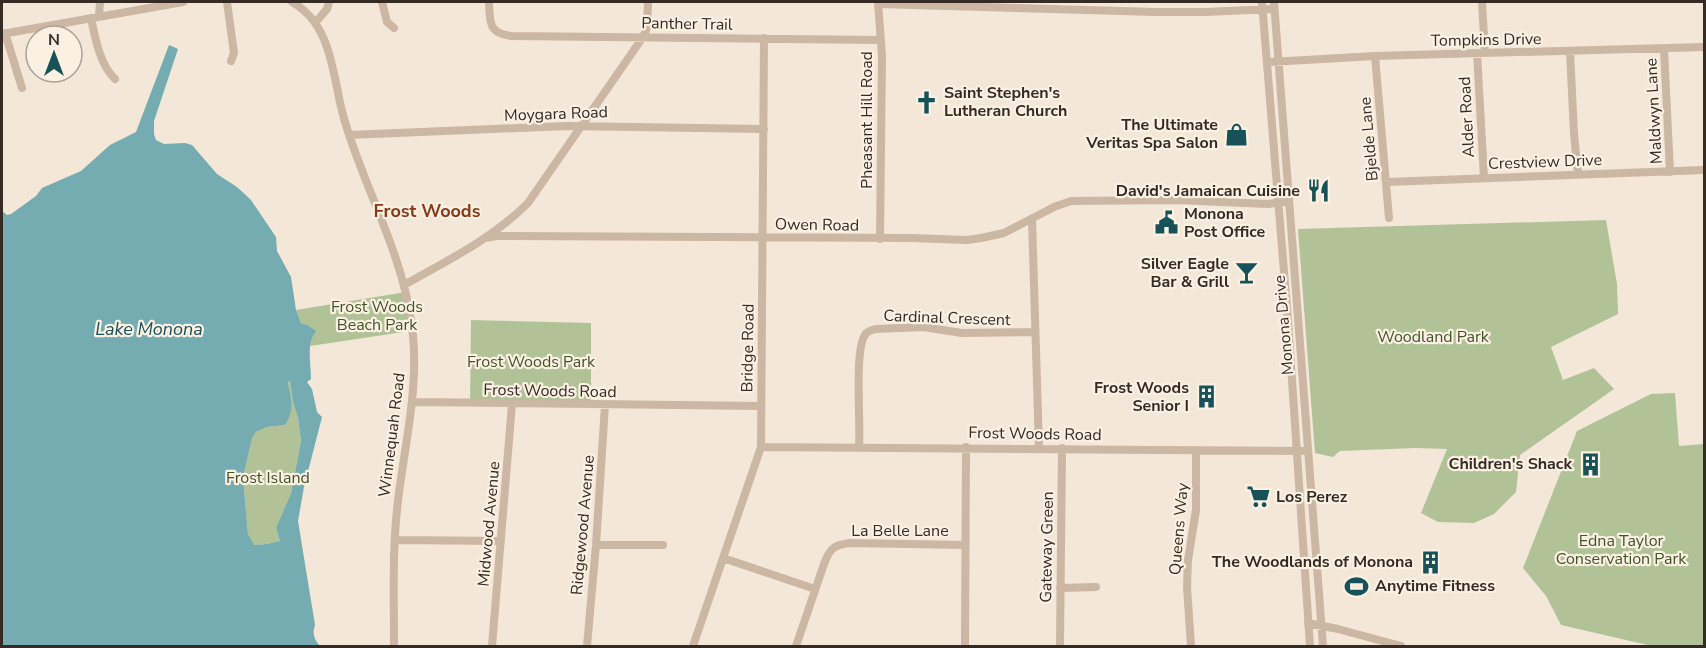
<svg xmlns="http://www.w3.org/2000/svg" width="1706" height="648" viewBox="0 0 1706 648" font-family="'Nunito Sans',sans-serif">
  <style>
    .green { fill: #b1c296 }
    .water { fill: #74acb1; fill-rule: evenodd }
    .lines { fill: none; stroke-linecap: round; stroke-linejoin: round }
    .minor { stroke: #cbb7a2; stroke-width: 8 }
    .labels { text-anchor: middle; dominant-baseline: central; stroke-width: 4.5; stroke-linejoin: round; paint-order: stroke }
    .street-label { font-size: 16px; fill: #352b25; stroke: #faf1e3 }
    .poi-label { font-size: 16px; font-weight: bold; fill: #352b25; stroke: #faf1e3; text-anchor: end }
    .park-label { font-size: 16px; fill: #425527; stroke: #faf1e3 }
    .neighbourhood-label { font-size: 18px; font-weight: bold; fill: #893919; stroke: #faf1e3 }
    .water-label { font-size: 18px; font-style: italic; fill: #185259; stroke: #faf1e3 }
  </style>
  <rect width="100%" height="100%" fill="#f3e7d7"/>
  <path class="green" d="M1606,220L1617,284L1618,314L1551,347L1563,380L1594,368L1614,389L1520,455L1516,492L1494,514L1474,523L1438,522L1421,513L1447,449L1415,448L1340,451L1333,457L1315,453L1298,229Z
    M406,292L410,331L310,346L312,336L307,325L301,323L296,310Z
    M471,320L591,323V405L470,404Z
    M290,378L293,402L298,418L301,441L291,493L276,528L280,541L267,544L253,545L248,534L243,478L252,437L256,432L267,427L285,425L291,405L288,383Z
    M1675,393L1679,446L1704,444V646H1652L1561,625L1546,596L1523,568L1577,431L1651,394Z"/>
  <path class="water" d="M169,45L178,49L154,121V134L156,140L164,144L185,143L192,145L217,174L237,187L251,200L276,237L277,251L291,277L296,310L301,323L307,325L316,331C306,343 311,364 311,379L307,382L312,389L317,412L322,417L304,487L298,521L315,625C312,634 314,639 320,646H264L262,645V646H2V211L7,215L11,214L36,196L42,188L81,171L110,145L136,132ZM290,380L293,402L298,418L301,441L291,493L276,528L280,541L267,544L254,545L248,534L243,478L252,438L256,432L267,427L285,425C295,410 291,399 288,383Z"/>
  <g class="lines">
    <path class="minor" d="M227,2L234,53L231,61
      M292,2C335,26 332,81 345,122C365,189 401,251 411,320C421,381 405,441 398,501C392,548 394,599 394,646
      M382,2L387,22L394,28
      M489,2C490,22 488,33 511,36L881,40
      M878,2L882,56L880,239
      M1262,2L1288,321L1310,646
      M1274,2L1323,646
      M1482,2L1485,53
      M878,4L1156,12H1205L1274,9
      M99,16L100,2
      M91,18C95,38 100,65 115,79
      M315,23L327,9L329,2
      M5,33L22,88
      M2,34L183,2
      M1664,49L1670,172
      M1570,51L1574,134L1578,174
      M1477,53L1484,178
      M1375,56L1389,218
      M1268,62L1375,56L1704,47
      M349,135L567,126L764,129
      M1387,182L1704,170
      M1032,219L1039,448
      M485,238L497,236L911,238L967,240L981,238L1004,233L1054,207L1071,201L1176,200L1268,204L1289,201
      M404,285C447,261 493,238 528,203L643,37L647,28L648,2
      M412,402L761,406
      M761,447L1302,451
      M859,447C861,424 854,350 865,335C867,331 872,330 876,329L923,327L962,333L1035,332
      M396,540L501,541
      M596,545H663
      M723,558L815,589
      M1060,588L1096,587
      M1308,623L1338,629L1401,646
      M492,646L512,404
      M587,646L596,545L605,405
      M693,646L761,447L764,38
      M796,646L824,564C830,548 834,545 850,543L965,545
      M965,646L966,447
      M1060,646L1062,448
      M1191,646L1187,587L1188,560L1196,510V450"/>
  </g>
  <defs>
    <symbol id="church-bare" viewBox="-9 -9 18 18"><path d="M-1.2-6h2.4v3.5h3.3v2.4h-3.3V6h-2.4V-.1h-3.3v-2.4h3.3Z" fill="#185259" stroke="#faf1e3" stroke-width="2.5" paint-order="stroke"/></symbol>
    <symbol id="shop-bare" viewBox="-9 -9 18 18"><path d="M-5-2.5h2.3a2.7 3.5 0 0 1 5.4 0H5L5.5 6h-11ZM-1.5-2.5h3a1.5 2.3 0 0 0-3 0Z" fill="#185259" stroke="#faf1e3" stroke-width="2.5" paint-order="stroke"/></symbol>
    <symbol id="restaurant-bare" viewBox="-9 -9 18 18"><path d="M-5-6h1v4h1v-4h1v4h1v-4h1v5L-1.5 .5V6h-2V.5L-5-1ZM5-6V6H3V1.5H1.5Q1.5-4 5-6Z" fill="#185259" stroke="#faf1e3" stroke-width="2.5" paint-order="stroke"/></symbol>
    <symbol id="civic-bare" viewBox="-9 -9 18 18"><path d="M-.6-6.5H3V-4.5H.6V-3L4-1V1h2V6H-6V1h2V-1L-.6-3ZM-1.2 2.5V6h2.4V2.5Z" fill="#185259" stroke="#faf1e3" stroke-width="2.5" paint-order="stroke"/></symbol>
    <symbol id="bar-bare" viewBox="-9 -9 18 18"><path d="M-6-5H6L.8 .8V4.5H3.5V6h-7V4.5H-.8V.8Z" fill="#185259" stroke="#faf1e3" stroke-width="2.5" paint-order="stroke"/></symbol>
    <symbol id="building-bare" viewBox="-9 -9 18 18"><path d="M-4-6H4V6H1V3H-1V6H-4ZM-2.5-4.3h1.7v1.8h-1.7ZM.8-4.3h1.7v1.8H.8ZM-2.5-1h1.7V.8h-1.7ZM.8-1h1.7V.8H.8Z" fill="#185259" stroke="#faf1e3" stroke-width="2.5" paint-order="stroke"/></symbol>
    <symbol id="supermarket-bare" viewBox="-9 -9 18 18"><path d="M-6-5.5h2.5l.6 2H6L4.5 2H-2.5L-4.4-4H-6ZM-1.5 3.2a1.3 1.3 0 1 0 .1 0ZM3 3.2a1.3 1.3 0 1 0 .1 0Z" fill="#185259" stroke="#faf1e3" stroke-width="2.5" paint-order="stroke"/></symbol>
    <symbol id="stadium-bare" viewBox="-9 -9 18 18"><path d="M0-5a6.5 5 0 1 0 0 10a6.5 5 0 1 0 0-10ZM-3.5-1.8h7v3.6h-7Z" fill="#185259" stroke="#faf1e3" stroke-width="2.5" paint-order="stroke"/></symbol>
  </defs>
  <g fill-rule="evenodd">
    <use href="#church-bare" x="910" y="86" width="33" height="33"/>
    <use href="#shop-bare" x="1220" y="118" width="33" height="33"/>
    <use href="#restaurant-bare" x="1302" y="174" width="33" height="33"/>
    <use href="#civic-bare" x="1150" y="206" width="33" height="33"/>
    <use href="#bar-bare" x="1230" y="256" width="33" height="33"/>
    <use href="#building-bare" x="1190" y="380" width="33" height="33"/>
    <use href="#building-bare" x="1574" y="448" width="33" height="33"/>
    <use href="#supermarket-bare" x="1242" y="480" width="33" height="33"/>
    <use href="#building-bare" x="1414" y="546" width="33" height="33"/>
    <use href="#stadium-bare" x="1340" y="570" width="33" height="33"/>
  </g>
  <g class="labels">
    <g class="street-label">
      <text transform="translate(687 24) rotate(1)">Panther Trail</text>
      <text transform="translate(1486 40) rotate(-1)">Tompkins Drive</text>
      <text transform="translate(1654 111) rotate(-93)">Maldwyn Lane</text>
      <text transform="translate(556 114) rotate(-2)">Moygara Road</text>
      <text transform="translate(1467 117) rotate(-93)">Alder Road</text>
      <text transform="translate(867 120) rotate(-90)">Pheasant Hill Road</text>
      <text transform="translate(1369 139) rotate(-95)">Bjelde Lane</text>
      <text transform="translate(1545 162) rotate(-2)">Crestview Drive</text>
      <text transform="translate(817 225) rotate(1)">Owen Road</text>
      <text transform="translate(947 318) rotate(2)">Cardinal Crescent</text>
      <text transform="translate(1284 325) rotate(-95)">Monona Drive</text>
      <text transform="translate(748 348) rotate(-89)">Bridge Road</text>
      <text transform="translate(550 391) rotate(1)">Frost Woods Road</text>
      <text transform="translate(1035 434) rotate(1)">Frost Woods Road</text>
      <text transform="translate(392 435) rotate(-83)">Winnequah Road</text>
      <text transform="translate(489 524) rotate(-85)">Midwood Avenue</text>
      <text transform="translate(583 525) rotate(-85)">Ridgewood Avenue</text>
      <text transform="translate(1179 529) rotate(-85)">Queens Way</text>
      <text x="900" y="531">La Belle Lane</text>
      <text transform="translate(1047 547) rotate(-89)">Gateway Green</text>
    </g>
    <g class="poi-label">
      <text x="944" y="93" text-anchor="start">Saint Stephen's<tspan x="944" dy="18">Lutheran Church</tspan></text>
      <text x="1218" y="125">The Ultimate<tspan x="1218" dy="18">Veritas Spa Salon</tspan></text>
      <text x="1300" y="191">David's Jamaican Cuisine</text>
      <text x="1184" y="214" text-anchor="start">Monona<tspan x="1184" dy="18">Post Office</tspan></text>
      <text x="1229" y="264">Silver Eagle<tspan x="1229" dy="18">Bar &amp; Grill</tspan></text>
      <text x="1189" y="388">Frost Woods<tspan x="1189" dy="18">Senior I</tspan></text>
      <text x="1572" y="464">Children's Shack</text>
      <text x="1276" y="497" text-anchor="start">Los Perez</text>
      <text x="1413" y="562">The Woodlands of Monona</text>
      <text x="1375" y="586" text-anchor="start">Anytime Fitness</text>
    </g>
    <g class="park-label">
      <text x="377" y="307">Frost Woods<tspan x="377" dy="18">Beach Park</tspan></text>
      <text x="1433" y="337">Woodland Park</text>
      <text x="531" y="362">Frost Woods Park</text>
      <text x="268" y="478">Frost Island</text>
      <text x="1621" y="541">Edna Taylor<tspan x="1621" dy="18">Conservation Park</tspan></text>
    </g>
    <g class="neighbourhood-label">
      <text x="427" y="211">Frost Woods</text>
    </g>
    <g class="water-label">
      <text x="149" y="329">Lake Monona</text>
    </g>
  </g>
  <rect width="1706" height="648" fill="none" stroke="#352b25" stroke-width="6"/>
  <g transform="translate(54 54)"><circle r="28" fill="#faf1e3" stroke="#aba297" stroke-width="1.5"/>
  <path d="M0-4.5L10 22L0 15L-10 22Z" fill="#185259"/>
  <text y="-9" font-size="16" font-weight="bold" text-anchor="middle" fill="#352b25">N</text>
  </g>
</svg>
